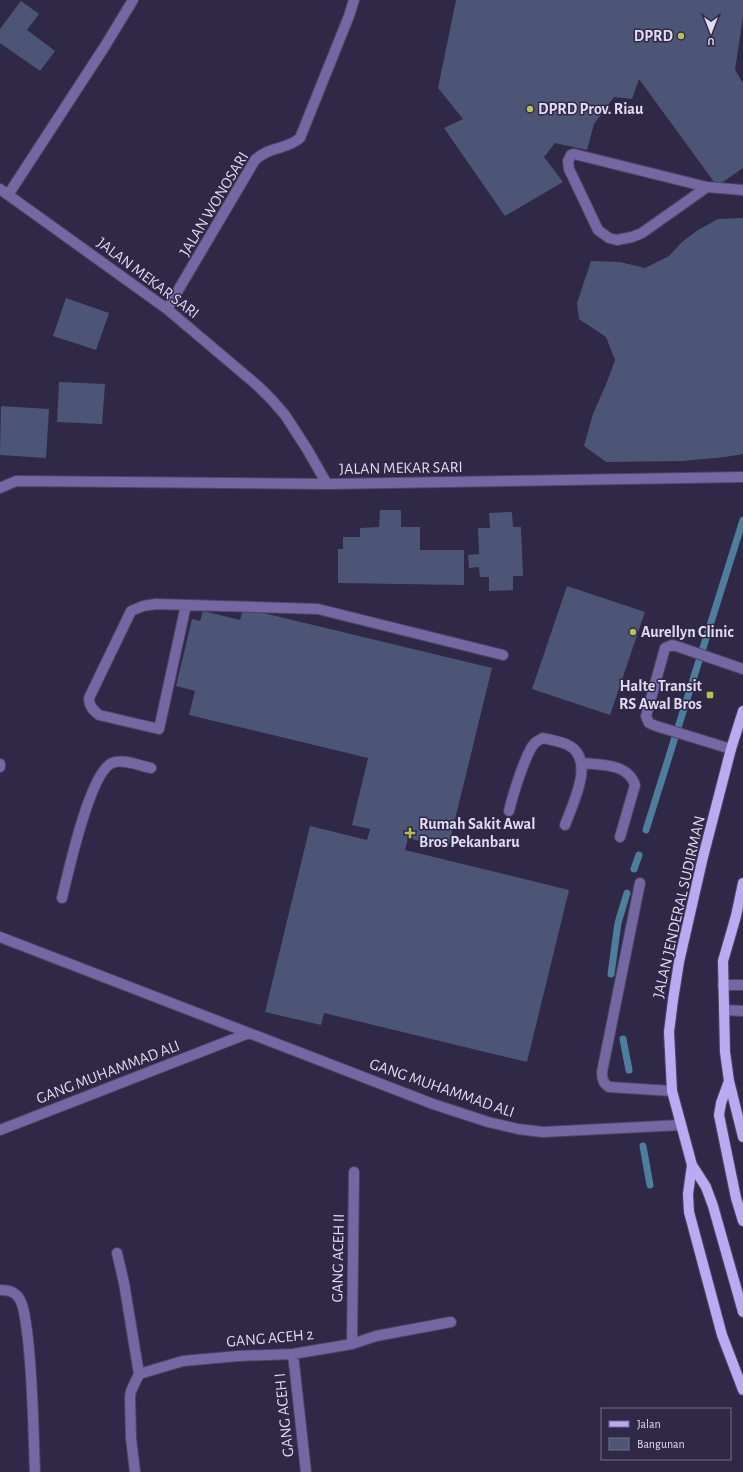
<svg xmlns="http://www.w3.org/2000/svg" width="743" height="1472" viewBox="0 0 743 1472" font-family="'Alegreya Sans',sans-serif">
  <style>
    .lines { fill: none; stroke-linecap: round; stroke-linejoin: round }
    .stream { stroke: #4d7f9c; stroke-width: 7 }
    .building { fill: #4d5576 }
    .minor-casing { stroke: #4b4562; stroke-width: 12 }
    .major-casing { stroke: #4b4562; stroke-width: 12 }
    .minor { stroke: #7567a2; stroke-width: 10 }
    .major { stroke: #b9aaf2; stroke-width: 10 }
    .poi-dot { fill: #b7c148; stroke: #2f2847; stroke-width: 1.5 }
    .labels { text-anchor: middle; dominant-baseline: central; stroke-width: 3; stroke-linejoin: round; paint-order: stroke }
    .poi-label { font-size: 16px; font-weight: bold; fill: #dfdbf0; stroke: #2f2847; text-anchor: start }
    .street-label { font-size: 16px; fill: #dfdbf0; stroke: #2f2847 }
  </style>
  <rect width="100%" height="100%" fill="#2f2847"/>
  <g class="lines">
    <path class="stream" d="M646,830L743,520
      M634,869L639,855
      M611,974L618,923L627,893
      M623,1039L629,1070
      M643,1146L650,1185"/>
  </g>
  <path class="building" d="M456,0H743V17L735,70L743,83V168L717,186L639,79L632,99L614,97L594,124L587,150L555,143L544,157L563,182L505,216L444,128L463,119L438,88Z
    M21,1L39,14L27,30L55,51L40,71L0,43V29Z
    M743,218V454L725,457L683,461L606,462L584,446L593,414L607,382L615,360L606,337L579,319L577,303L591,261L620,262L645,268L669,256L682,242L698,230L718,219Z
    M66,298L109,313L96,350L53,336Z
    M59,382L105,384L102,424L57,422Z
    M1,406L49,409L46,458L0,455Z
    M380,510H401V527H420V550H464V585L338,583V549H343V537H360V528L379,527Z
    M512,512L513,527H521L523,576H513V590L489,591V577H480L479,567L469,568L468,555L479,554L478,528H490L489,513Z
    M567,586L645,612L610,715L532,689Z
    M243,608L492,668L448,848L408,838L405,850L569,890L527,1062L324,1013L321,1025L265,1012L310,826L367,840L370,829L352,825L368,758L189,715L195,691L176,686L192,619L200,621L203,611L240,620Z"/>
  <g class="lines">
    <defs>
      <path id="minor" d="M707,187L642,233L632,237L617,240L609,238L598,230L569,169L568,161L571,155L574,154L707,187L743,190
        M0,189L167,309L258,386L272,400L285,415L307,449L327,484
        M8,195L105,46L133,0
        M167,309L255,160C270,146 286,150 300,138L349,16L354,0
        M0,488L16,481L327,484L743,477
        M186,605L159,729L99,715C93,710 89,706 89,698L131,611L143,606L156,604L318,609L503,655
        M731,749L656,726L649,723L646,716L665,648L672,645L679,647L743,669
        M582,763C600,765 628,763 635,785L620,837
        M0,764V767
        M509,811C512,798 526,751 535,743C537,741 541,739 543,738C551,740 560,741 568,745C596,759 573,803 565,825
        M640,883L602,1072C602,1079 603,1083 609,1087L672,1091
        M62,898C68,873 90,772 112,763C122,758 140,766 151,768
        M0,937L433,1104L488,1122L518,1129L543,1132L681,1125
        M723,985H743
        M724,1010L743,1011
        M0,1130L249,1033
        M117,1253L124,1283L139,1374
        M0,1290C8,1290 14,1291 19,1298C25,1307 25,1320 27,1331C33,1377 33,1425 35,1472
        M352,1344L354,1172
        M293,1354L306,1472
        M139,1374L183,1361L238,1356L293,1354L352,1344L376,1336L451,1322
        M135,1472L131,1438L130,1397L131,1391L139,1374"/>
      <path id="major" d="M743,711L731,749L703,857L679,962L673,1000L669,1032L672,1091L692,1165L688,1194L689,1212L722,1335L743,1390
        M743,883L736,916L723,961L725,1052L729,1081L743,1137
        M729,1081L721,1103L719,1115L736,1198L743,1221
        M692,1165L706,1187L713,1206L743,1312"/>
    </defs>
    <use href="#minor" class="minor-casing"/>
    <use href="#major" class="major-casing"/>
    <use href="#minor" class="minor"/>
    <use href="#major" class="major"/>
  </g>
  <g class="poi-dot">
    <circle cx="681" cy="36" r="4"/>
    <circle cx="530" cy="109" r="4"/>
    <circle cx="633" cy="632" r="4"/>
    <rect x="706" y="691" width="8" height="8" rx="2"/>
    <path d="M408 827h4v4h4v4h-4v4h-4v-4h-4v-4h4z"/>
  </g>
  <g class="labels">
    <g class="poi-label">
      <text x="673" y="36" text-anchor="end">DPRD</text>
      <text x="538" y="109">DPRD Prov. Riau</text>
      <text x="641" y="632">Aurellyn Clinic</text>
      <text x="702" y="686" text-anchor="end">Halte Transit<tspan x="702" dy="18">RS Awal Bros</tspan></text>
      <text x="419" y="824">Rumah Sakit Awal<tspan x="419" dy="18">Bros Pekanbaru</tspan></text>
    </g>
    <g class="street-label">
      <text transform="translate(214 204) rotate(-59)">JALAN WONOSARI</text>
      <text transform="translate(148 278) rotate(37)">JALAN MEKAR SARI</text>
      <text transform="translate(401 468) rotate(-1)">JALAN MEKAR SARI</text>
      <text transform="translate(679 907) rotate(-77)">JALAN JENDERAL SUDIRMAN</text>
      <text transform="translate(108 1072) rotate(-21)">GANG MUHAMMAD ALI</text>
      <text transform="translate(442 1088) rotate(19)">GANG MUHAMMAD ALI</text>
      <text transform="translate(338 1258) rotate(-89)">GANG ACEH II</text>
      <text transform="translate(270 1338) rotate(-5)">GANG ACEH 2</text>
      <text transform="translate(284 1415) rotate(-96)">GANG ACEH I</text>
    </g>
  </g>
  <rect x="601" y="1408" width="130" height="52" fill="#2f2847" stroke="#75708b"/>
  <rect x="609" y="1421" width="20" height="6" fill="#b9aaf2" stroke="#75708b"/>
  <text x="637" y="1428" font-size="12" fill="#dfdbf0">Jalan</text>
  <rect x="609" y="1438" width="20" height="12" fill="#4d5576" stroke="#75708b"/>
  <text x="637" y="1448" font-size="12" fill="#dfdbf0">Bangunan</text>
  <g transform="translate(711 32) rotate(180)" stroke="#2f2847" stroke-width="3" paint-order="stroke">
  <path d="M0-3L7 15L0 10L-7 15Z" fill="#dfdbf0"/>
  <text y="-6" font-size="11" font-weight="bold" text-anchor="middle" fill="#dfdbf0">U</text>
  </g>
</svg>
